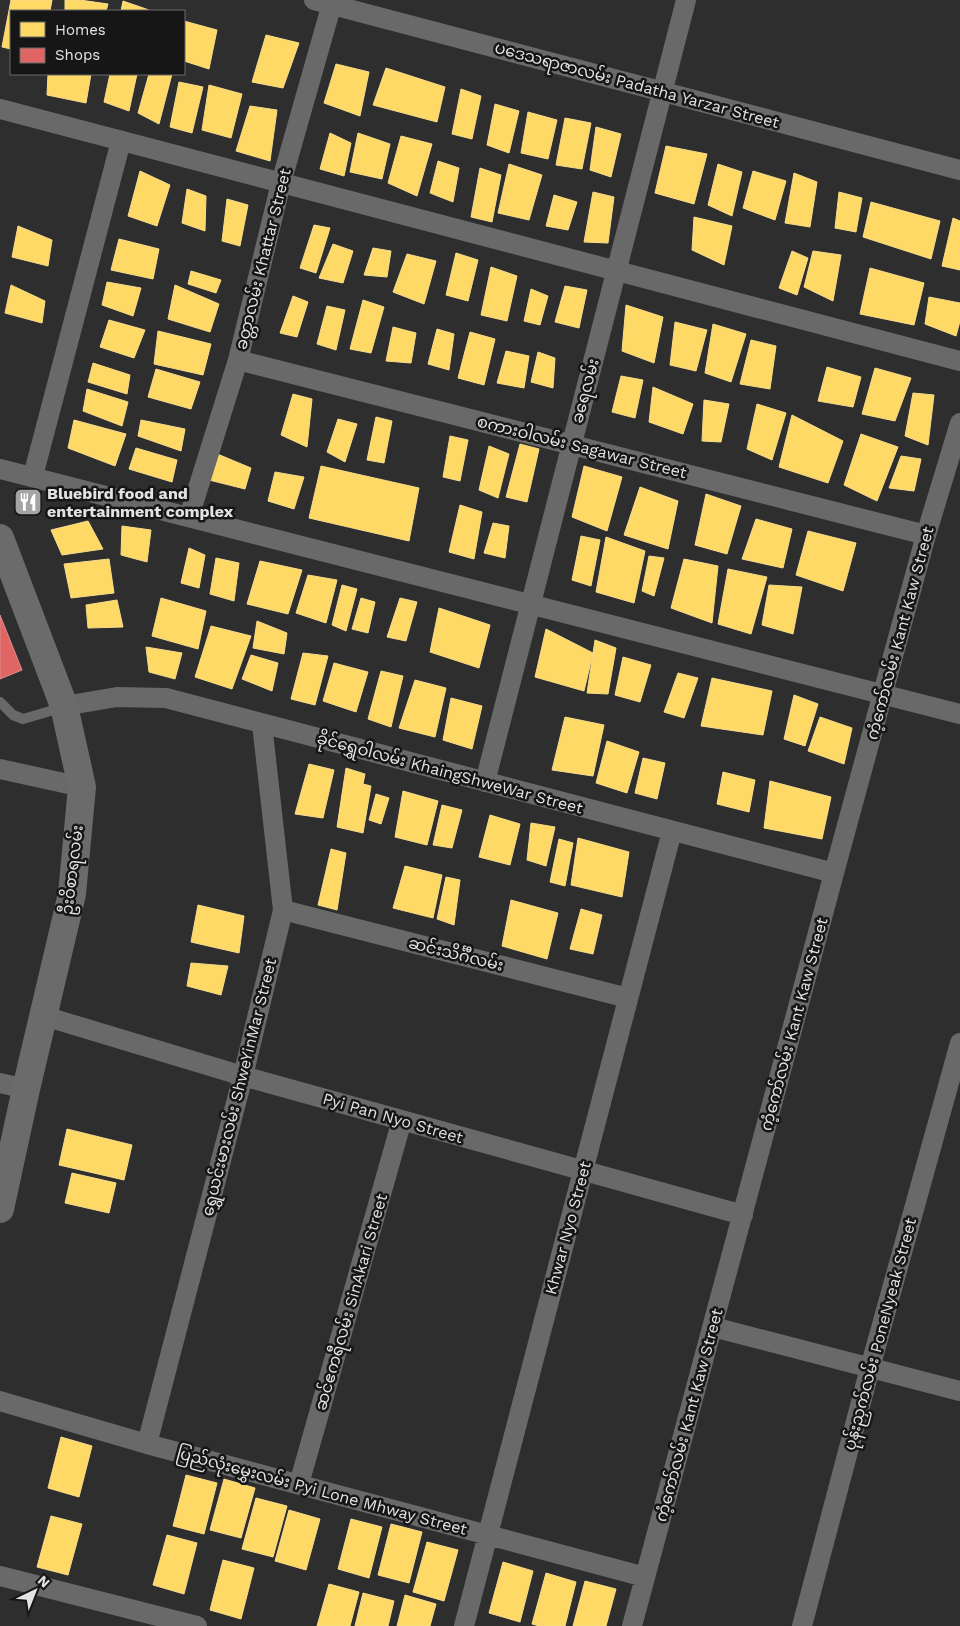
<svg xmlns="http://www.w3.org/2000/svg" width="960" height="1626" viewBox="0 0 960 1626" font-family="'Work Sans','Noto Sans Myanmar',sans-serif">
  <style>
    .homes { fill: #ffd966; stroke: #f7dc8c }
    .shops { fill: #e06666; stroke: #e18c8c }
    .lines { fill: none; stroke-linecap: round; stroke-linejoin: round }
    .lane { stroke: #69696a; stroke-width: 10 }
    .street { stroke: #69696a; stroke-width: 20 }
    .secondary { stroke: #6b6b6b; stroke-width: 28 }
    .labels { text-anchor: middle; dominant-baseline: central; stroke-width: 5; stroke-linejoin: round; paint-order: stroke }
    .street-label { font-size: 16px; fill: #e3e3e5; stroke: #161617 }
    .poi-label { font-size: 16px; font-weight: bold; fill: #e3e3e5; stroke: #161617; text-anchor: start }
  </style>
  <rect width="100%" height="100%" fill="#2e2e2f"/>
  <path class="homes" d="M11,0H52L50,11H11V49L2,47Z
    M65,0H80L108,4L106,11H65Z
    M123,1L149,10V11H121Z
    M184,21L217,30L209,69L184,61Z
    M266,35L299,43L283,88L252,82Z
    M336,64L369,72L360,116L324,103Z
    M386,68L445,87L437,122L373,105Z
    M48,74H91L86,103L47,95Z
    M110,74H137L129,111L104,102Z
    M149,74H172L159,124L138,113Z
    M179,82L203,87L192,133L170,127Z
    M209,85L242,94L231,138L202,130Z
    M461,89L481,96L472,139L452,134Z
    M495,104L519,111L509,153L487,145Z
    M250,106L277,110L270,161L236,151Z
    M528,112L557,120L548,159L521,153Z
    M565,118L591,123L582,169L556,165Z
    M596,127L621,134L611,177L590,170Z
    M330,133L351,143L344,176L320,169Z
    M358,133L390,144L382,179L350,172Z
    M401,136L432,144L417,196L388,183Z
    M666,146L707,154L694,204L655,193Z
    M438,161L459,168L453,202L430,193Z
    M509,164L542,175L529,220L498,213Z
    M718,164L742,172L732,216L708,205Z
    M480,168L501,175L492,222L471,217Z
    M140,171L170,185L157,226L128,216Z
    M753,171L786,181L775,220L743,208Z
    M794,173L817,182L810,227L785,223Z
    M187,189L206,196L205,231L182,223Z
    M593,192L614,197L608,243L584,242Z
    M839,192L862,198L856,232L835,228Z
    M554,195L577,202L568,230L546,226Z
    M227,199L248,205L240,246L222,241Z
    M871,202L940,221L931,259L863,237Z
    M694,217L732,226L724,265L692,250Z
    M953,218L960,221V270L942,266Z
    M314,225L330,228L316,273L300,268Z
    M18,226L52,240L48,266L12,257Z
    M119,239L159,249L153,279L111,270Z
    M333,244L353,251L343,283L319,278Z
    M373,248L391,251L387,277L364,275Z
    M792,251L808,258L797,295L779,288Z
    M813,251L841,255L833,301L804,287Z
    M456,253L478,260L468,301L446,295Z
    M407,254L436,261L424,304L393,292Z
    M491,267L517,276L507,321L481,315Z
    M870,268L924,283L914,325L860,314Z
    M191,271L221,280L216,293L188,284Z
    M107,282L141,288L133,316L102,305Z
    M11,285L45,301L42,323L5,313Z
    M175,285L219,304L210,332L168,319Z
    M565,286L587,290L579,328L555,322Z
    M531,289L548,296L540,325L524,321Z
    M293,296L308,302L297,337L280,333Z
    M929,297L960,303V321L956,336L925,324Z
    M363,300L384,307L371,353L350,349Z
    M626,305L663,317L654,363L622,351Z
    M327,306L345,310L336,350L317,344Z
    M109,320L145,330L134,358L100,347Z
    M675,322L707,330L696,371L670,365Z
    M713,324L746,334L731,382L705,373Z
    M393,327L416,333L411,363L386,361Z
    M437,329L454,334L449,370L428,364Z
    M158,331L211,344L203,375L154,364Z
    M470,332L495,339L484,385L458,378Z
    M751,340L776,346L770,389L740,384Z
    M506,351L529,356L524,388L497,383Z
    M538,352L555,358L553,388L531,382Z
    M93,363L130,375L127,394L88,382Z
    M827,367L861,377L853,407L818,401Z
    M875,368L911,378L895,421L862,414Z
    M156,369L200,382L191,409L148,397Z
    M621,376L643,380L635,418L612,412Z
    M653,387L693,404L683,434L649,422Z
    M87,389L128,402L122,426L83,411Z
    M913,393L934,395L928,445L905,436Z
    M293,394L312,399L307,447L281,435Z
    M704,400L729,404L721,442L702,441Z
    M757,404L786,413L772,460L747,449Z
    M792,415L843,441L828,483L779,467Z
    M376,417L392,421L384,463L367,460Z
    M338,419L357,424L345,462L327,452Z
    M74,420L126,434L115,466L68,448Z
    M141,420L185,429L181,451L138,436Z
    M861,434L898,447L877,501L844,485Z
    M450,436L468,440L460,481L443,477Z
    M520,444L539,449L527,502L506,497Z
    M489,446L509,454L498,498L479,490Z
    M136,448L177,460L172,482L129,469Z
    M215,453L251,468L245,489L209,480Z
    M901,456L921,459L914,491L889,488Z
    M321,466L419,488L409,541L309,518Z
    M584,466L622,477L607,531L572,517Z
    M275,472L304,477L294,509L268,501Z
    M640,487L678,501L668,549L624,535Z
    M706,494L741,506L727,554L695,545Z
    M460,505L482,512L474,559L449,552Z
    M756,519L792,529L783,568L742,559Z
    M88,521L103,549L62,555L51,530Z
    M493,523L509,526L505,558L484,553Z
    M122,526L151,530L147,562L121,555Z
    M808,531L856,543L843,591L796,575Z
    M581,536L600,540L591,586L572,580Z
    M606,537L645,551L634,603L596,592Z
    M189,548L205,555L199,588L181,583Z
    M649,556L664,558L654,596L642,591Z
    M216,558L239,563L234,601L210,594Z
    M109,559L114,593L71,598L64,564Z
    M684,559L718,566L712,623L671,608Z
    M260,561L302,570L288,614L247,604Z
    M728,569L767,577L751,634L718,624Z
    M308,575L337,580L326,623L296,613Z
    M342,585L357,589L346,631L332,625Z
    M769,585L802,587L793,634L762,625Z
    M161,598L206,611L198,649L152,636Z
    M361,598L375,602L368,633L352,629Z
    M400,598L417,602L406,641L387,637Z
    M117,600L123,627L88,628L86,605Z
    M439,608L490,625L479,668L430,652Z
    M257,621L287,633L284,654L253,648Z
    M211,626L251,636L232,689L195,677Z
    M546,629L593,653L584,691L535,677Z
    M595,640L616,648L608,694L587,693Z
    M146,647L182,653L175,679L149,672Z
    M303,653L328,656L315,705L291,699Z
    M251,655L278,663L272,691L242,679Z
    M623,657L651,665L640,702L615,695Z
    M334,663L368,672L356,712L323,701Z
    M381,671L403,676L391,727L368,719Z
    M678,673L698,678L684,718L664,712Z
    M712,678L772,691L763,735L701,726Z
    M415,680L446,688L435,737L399,728Z
    M794,695L818,704L805,746L784,739Z
    M451,698L482,706L472,749L443,740Z
    M565,717L604,725L593,776L552,770Z
    M820,717L852,728L844,764L808,751Z
    M607,741L639,752L627,793L596,783Z
    M643,758L665,763L657,799L635,793Z
    M309,764L334,770L323,818L295,814Z
    M346,768L365,774L363,784L371,786L363,833L337,827Z
    M723,772L755,780L749,812L717,804Z
    M770,781L831,797L822,839L764,828Z
    M403,791L438,801L427,845L395,837Z
    M376,794L389,798L381,824L369,820Z
    M442,805L462,810L452,848L433,845Z
    M490,815L520,824L510,865L479,857Z
    M531,823L555,827L546,866L527,860Z
    M578,838L629,852L622,897L571,885Z
    M559,839L573,843L565,886L550,882Z
    M331,849L346,853L337,910L318,905Z
    M405,866L442,875L433,918L393,908Z
    M446,877L460,880L454,925L437,919Z
    M511,900L558,913L547,959L502,946Z
    M198,905L244,916L239,953L191,942Z
    M581,909L602,915L593,954L570,949Z
    M191,963L228,966L221,995L187,986Z
    M67,1129L132,1145L124,1180L59,1165Z
    M72,1173L116,1183L109,1213L65,1203Z
    M61,1437L92,1446L79,1497L48,1488Z
    M186,1475L217,1483L204,1534L173,1526Z
    M224,1479L255,1488L241,1538L210,1530Z
    M256,1498L287,1506L273,1557L242,1549Z
    M289,1510L320,1519L306,1570L275,1561Z
    M51,1516L82,1524L68,1575L37,1567Z
    M351,1519L382,1527L369,1578L338,1569Z
    M391,1524L422,1532L409,1583L378,1575Z
    M167,1535L197,1543L184,1594L153,1585Z
    M427,1542L458,1550L444,1601L413,1592Z
    M223,1560L254,1568L241,1619L210,1610Z
    M503,1562L533,1571L520,1622L489,1613Z
    M546,1573L576,1582L565,1626H539L532,1624Z
    M585,1581L616,1589L606,1626H573Z
    M329,1584L359,1592L350,1626H317Z
    M363,1593L394,1601L388,1626H355Z
    M405,1595L436,1604L430,1626H397Z"/>
  <path class="shops" d="M0,615L22,670L0,679Z"/>
  <g class="lines">
    <path class="lane" d="M0,702L13,715L23,719L64,707"/>
    <path class="street" d="M314,0L960,170
      M0,109L960,361
      M238,360L926,535
      M0,469L960,714
      M33,476L121,141
      M189,517L238,360L281,183L333,0
      M64,706L117,697L166,698L834,873
      M0,769L82,787
      M485,782L686,0
      M283,910L628,998
      M44,1016L243,1076L743,1215
      M0,1083L26,1089
      M713,1327L960,1391
      M0,1401L147,1444L645,1577
      M147,1444L243,1076L283,910L262,724
      M299,1484L402,1120
      M0,1576L197,1626
      M464,1626L672,831
      M632,1626L834,873L926,535L960,423
      M802,1626L870,1368L960,1043"/>
    <path class="secondary" d="M0,538L64,706L82,787L72,894L26,1089L0,1209"/>
  </g>
  <defs>
    <symbol id="restaurant-square" viewBox="-11 -11 22 22"><rect x="-9" y="-9" width="18" height="18" rx="4" fill="#a4a4a5" stroke="#161617"/><path d="M-5-6h1v4h1v-4h1v4h1v-4h1v5L-1.5 .5V6h-2V.5L-5-1ZM5-6V6H3V1.5H1.5Q1.5-4 5-6Z" fill="#fff"/></symbol>
  </defs>
  <g fill-rule="evenodd">
    <use href="#restaurant-square" x="12" y="486" width="32" height="32"/>
  </g>
  <g class="labels">
    <g class="street-label">
      <text transform="translate(637 85) rotate(15)">ပဒေသရာဇာလမ်း Padatha Yarzar Street</text>
      <text transform="translate(263 259) rotate(-76)">ခတ္တာလမ်း Khattar Street</text>
      <text transform="translate(585 391) rotate(-75)">ခရေလမ်း</text>
      <text transform="translate(582 447) rotate(14)">စကားဝါလမ်း Sagawar Street</text>
      <text transform="translate(900 633) rotate(-75)">ကံ့ကော်လမ်း Kant Kaw Street</text>
      <text transform="translate(450 773) rotate(15)">ခိုင်ရွှေဝါလမ်း KhaingShweWar Street</text>
      <text transform="translate(72 870) rotate(-83)">ဦးဝိစာရလမ်း</text>
      <text transform="translate(456 954) rotate(14)">ဆင်းသိင်္ဂီလမ်း</text>
      <text transform="translate(794 1024) rotate(-75)">ကံ့ကော်လမ်း Kant Kaw Street</text>
      <text transform="translate(239 1087) rotate(-76)">ရွှေယင်းမားလမ်း ShweYinMar Street</text>
      <text transform="translate(393 1118) rotate(16)">Pyi Pan Nyo Street</text>
      <text transform="translate(568 1228) rotate(-75)">Khwar Nyo Street</text>
      <text transform="translate(351 1302) rotate(-74)">ဆင်ဧကရီလမ်း SinAkari Street</text>
      <text transform="translate(880 1334) rotate(-75)">ပုန်းညှက်လမ်း PoneNyeak Street</text>
      <text transform="translate(689 1415) rotate(-75)">ကံ့ကော်လမ်း Kant Kaw Street</text>
      <text transform="translate(322 1491) rotate(15)">ပြည်လုံးမွှေးလမ်း Pyi Lone Mhway Street</text>
    </g>
    <g class="poi-label">
      <text x="47" y="493">Bluebird food and<tspan x="47" dy="18">entertainment complex</tspan></text>
    </g>
  </g>
  <rect x="10" y="10" width="175" height="65" fill="#161617" stroke="#686869"/>
  <rect x="20" y="22" width="25" height="15" fill="#ffd966" stroke="#686869"/>
  <text x="55" y="35" font-size="15" fill="#e3e3e5">Homes</text>
  <rect x="20" y="48" width="25" height="15" fill="#e06666" stroke="#686869"/>
  <text x="55" y="60" font-size="15" fill="#e3e3e5">Shops</text>
  <g transform="translate(35 1591) rotate(43)" stroke="#161617" stroke-width="4" paint-order="stroke">
  <path d="M0-4L9 19L0 12L-9 19Z" fill="#e3e3e5"/>
  <text y="-8" font-size="14" font-weight="bold" text-anchor="middle" fill="#e3e3e5">N</text>
  </g>
</svg>
